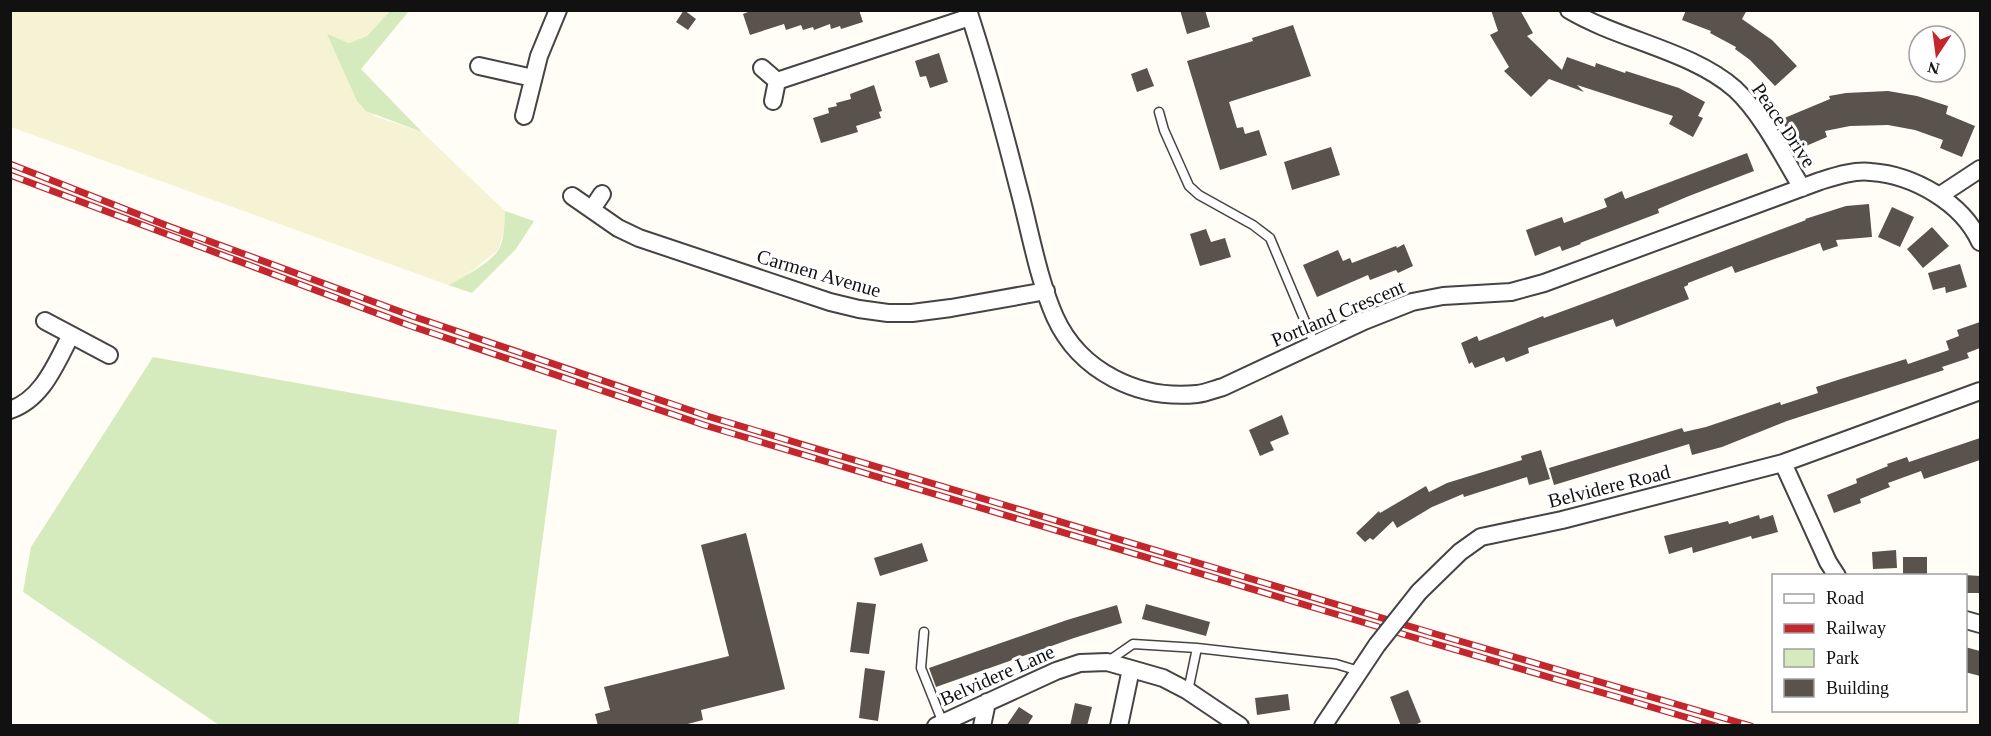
<svg xmlns="http://www.w3.org/2000/svg" width="1991" height="736" viewBox="0 0 1991 736" font-family="'Times New Roman',serif">
  <style>
    .farmland { fill: #f6f3d4 }
    .green { fill: #d5ebbd }
    .building { fill: #5a524d }
    .lines { fill: none; stroke-linecap: round; stroke-linejoin: round }
    .service-casing { stroke: #444; stroke-width: 11 }
    .minor-casing { stroke: #444; stroke-width: 20 }
    .service { stroke: #fff; stroke-width: 8 }
    .minor { stroke: #fff; stroke-width: 16 }
    .rail-casing { stroke: #c4262e; stroke-width: 7 }
    .rail { stroke: #fff; stroke-width: 4.5; stroke-dasharray: 14; stroke-linecap: butt }
    .minor-bridge-casing { stroke: #444; stroke-width: 20; stroke-linecap: butt }
    .minor-bridge { stroke: #fff; stroke-width: 16 }
    .labels { text-anchor: middle; dominant-baseline: central; stroke-width: 6; stroke-linejoin: round; paint-order: stroke }
    .street-label { font-size: 20px; fill: #111; stroke: #fff }
  </style>
  <rect width="100%" height="100%" fill="#fffdf5"/>
  <path class="farmland" d="M10,11H390L367,36L349,43L328,35L343,65L374,116L422,132L505,211L504,231L498,250L463,278L448,285L11,127Z"/>
  <path class="green" d="M390,11H409L361,69L422,132L366,111L357,101L327,34L349,43L367,36Z
    M505,211L534,221L516,249L472,293L448,285C461,279 492,262 499,249C505,238 504,223 505,211Z
    M153,357L557,430L518,725H219L23,592L31,547Z"/>
  <path class="building" d="M684,10L696,19L688,30L676,22Z
    M753,10H859L863,22L841,29L840,26L831,29L830,24L814,30L813,27L803,30L801,25L786,30L784,24L750,35L743,14Z
    M1180,10H1205L1210,27L1187,34Z
    M1491,10H1520L1533,33L1527,36L1562,70L1567,57L1595,67L1596,63L1625,73L1626,71L1679,88L1705,102L1698,116L1703,118L1693,137L1669,124L1673,116L1577,85L1584,92L1549,79L1531,97L1504,71L1509,67L1490,35L1498,31Z
    M1686,10H1747L1742,19L1772,40L1797,66L1775,86L1750,60L1735,49L1736,47L1710,33L1711,31L1682,20Z
    M1293,25L1311,76L1229,102L1237,128L1243,127L1245,134L1259,130L1267,155L1220,170L1187,61L1253,41L1252,38Z
    M939,53L948,82L930,88L926,76L920,77L915,61Z
    M1147,68L1154,86L1137,92L1131,74Z
    M874,85L882,111L879,112L881,118L856,126L858,132L821,143L813,118L829,113L828,108L837,106L836,103L851,99L850,94Z
    M1888,91L1917,96L1948,106L1946,114L1975,126L1962,157L1940,148L1943,140L1915,130L1888,125L1850,126L1825,131L1827,137L1806,146L1805,143L1794,148L1782,119L1830,99L1829,96L1846,93Z
    M1331,147L1340,175L1292,190L1284,162Z
    M1747,153L1754,171L1689,196L1658,209L1659,213L1580,243L1581,244L1562,251L1560,246L1535,256L1526,230L1562,217L1564,223L1607,207L1604,199L1622,191L1625,199Z
    M1869,204L1872,237L1836,240L1838,246L1823,251L1820,243L1735,273L1732,266L1688,283V285L1684,287L1689,299L1616,327L1613,319L1528,348L1529,353L1506,362L1504,357L1475,368L1472,362L1469,364L1461,343L1477,336L1479,341L1543,316L1544,318L1604,296L1806,220L1805,219L1846,206Z
    M1892,207L1914,217L1900,247L1878,237Z
    M1932,227L1949,246L1923,268L1907,249Z
    M1206,229L1211,242L1225,238L1231,257L1200,266L1190,234Z
    M1404,244L1413,266L1398,273L1396,270L1370,280L1368,275L1317,297L1303,265L1338,250L1343,261L1350,258L1352,263L1396,246L1397,248Z
    M1960,264L1967,287L1946,293L1945,287L1933,290L1928,273Z
    M1980,322V348L1967,353L1969,358L1942,367L1944,370L1787,421L1722,447L1692,455L1689,444L1554,485L1549,468L1682,428L1684,432L1706,427L1780,402L1781,405L1818,393L1816,387L1844,378L1906,359L1908,364L1949,350L1946,341L1959,336L1957,330Z
    M1282,415L1289,434L1270,442L1274,450L1260,456L1249,430Z
    M1980,438V460L1924,479L1921,471L1888,483L1890,487L1860,499L1861,503L1834,513L1827,495L1857,483L1856,479L1888,466L1887,464L1907,457L1909,462Z
    M1541,450L1550,479L1529,485L1527,477L1464,497L1463,494L1432,507L1397,528L1393,521L1373,540L1370,538L1365,542L1356,533L1379,511L1380,513L1426,486L1429,492L1447,483L1522,460L1521,456Z
    M1759,515L1760,519L1773,515L1778,532L1752,539L1751,536L1693,553L1692,547L1669,554L1664,536L1728,521L1729,524Z
    M746,533L785,689L701,710L703,720L680,726H598L595,714L610,710L604,687L729,656L701,545Z
    M922,543L928,561L880,576L874,558Z
    M1896,550L1897,568L1873,569L1872,552Z
    M1903,557H1927V576H1903Z
    M1965,575L1980,576V593H1965Z
    M857,602L876,604L869,654L850,652Z
    M1146,604L1210,622L1206,636L1142,619Z
    M1117,605L1122,623L1074,638L936,687L929,668L1067,620Z
    M1965,647L1980,651V676L1965,672Z
    M865,668L885,671L878,721L859,718Z
    M1408,690L1421,722L1413,726H1401L1390,697Z
    M1288,694L1290,710L1257,715L1255,698Z
    M1075,703L1092,707L1087,726H1070Z
    M1019,707L1033,716L1027,726H1006Z"/>
  <g class="lines">
    <defs>
      <path id="service" d="M1159,112L1164,130L1189,186L1199,195L1253,225L1270,238L1315,345
        M924,632L921,668L943,723
        M1107,662L1133,644L1197,648L1336,664L1359,671
        M1188,691L1197,648"/>
      <path id="minor" d="M968,10C987,68 1003,127 1018,186C1029,226 1038,279 1055,317C1080,372 1139,400 1197,394C1206,393 1215,389 1223,387L1364,321L1412,302L1443,296L1511,292L1544,283L1820,181C1836,176 1854,170 1871,172C1913,175 1962,202 1980,242
        M1569,10C1619,40 1692,51 1735,89C1762,114 1783,156 1802,188
        M479,66L533,78
        M762,68L777,81
        M773,101L777,81L970,17
        M524,116L539,56L558,10
        M572,196L618,228L639,238L830,302L859,309L888,313H912L951,308L1046,291
        M1939,196L1980,169
        M592,209L602,194
        M45,321L109,355
        M10,410C43,399 56,363 71,335
        M1783,463L1828,562L1837,576
        M1419,592L1460,552L1481,537L1562,520L1783,463L1980,391
        M1966,620L1980,624
        M936,726L1056,671L1080,663L1107,662L1163,678L1188,691L1240,726
        M982,726L987,702
        M1119,726L1131,669
        M1323,726L1377,645"/>
    </defs>
    <use href="#service" class="service-casing"/>
    <use href="#minor" class="minor-casing"/>
    <use href="#service" class="service"/>
    <use href="#minor" class="minor"/>
    <defs>
      <path id="rail" d="M10,164L168,226L412,316L707,416L1432,633L1751,726
        M10,175L408,325L704,425L1429,642L1716,726"/>
    </defs>
    <use href="#rail" class="rail-casing"/>
    <use href="#rail" class="rail"/>
    <defs>
      <path id="minor-bridge" d="M1377,645L1419,592"/>
    </defs>
    <use href="#minor-bridge" class="minor-bridge-casing"/>
    <use href="#minor-bridge" class="minor-bridge"/>
  </g>
  <g class="labels">
    <g class="street-label">
      <text transform="translate(1784 125) rotate(56)">Peace Drive</text>
      <text transform="translate(819 273) rotate(16)">Carmen Avenue</text>
      <text transform="translate(1338 313) rotate(-23)">Portland Crescent</text>
      <text transform="translate(1609 486) rotate(-14)">Belvidere Road</text>
      <text transform="translate(997 675) rotate(-24)">Belvidere Lane</text>
    </g>
  </g>
  <rect width="1991" height="736" fill="none" stroke="#111111" stroke-width="24"/>
  <rect x="1772" y="574" width="195" height="138" fill="#ffffff" stroke="#a0a0a0" stroke-width="1.5"/>
  <rect x="1784" y="594" width="30" height="9" fill="#ffffff" stroke="#a0a0a0" stroke-width="1.5"/>
  <text x="1826" y="604" font-size="18" fill="#111111">Road</text>
  <rect x="1784" y="624" width="30" height="9" fill="#c4262e" stroke="#a0a0a0" stroke-width="1.5"/>
  <text x="1826" y="634" font-size="18" fill="#111111">Railway</text>
  <rect x="1784" y="649" width="30" height="18" fill="#d5ebbd" stroke="#a0a0a0" stroke-width="1.5"/>
  <text x="1826" y="664" font-size="18" fill="#111111">Park</text>
  <rect x="1784" y="679" width="30" height="18" fill="#5a524d" stroke="#a0a0a0" stroke-width="1.5"/>
  <text x="1826" y="694" font-size="18" fill="#111111">Building</text>
  <g transform="translate(1937 54) rotate(193)"><circle r="28" fill="#ffffff" stroke="#a0a0a0" stroke-width="1.5"/>
  <path d="M0-4.5L10 22L0 15L-10 22Z" fill="#c4262e"/>
  <text y="-9" font-size="16" font-weight="bold" text-anchor="middle" fill="#111111">N</text>
  </g>
</svg>
